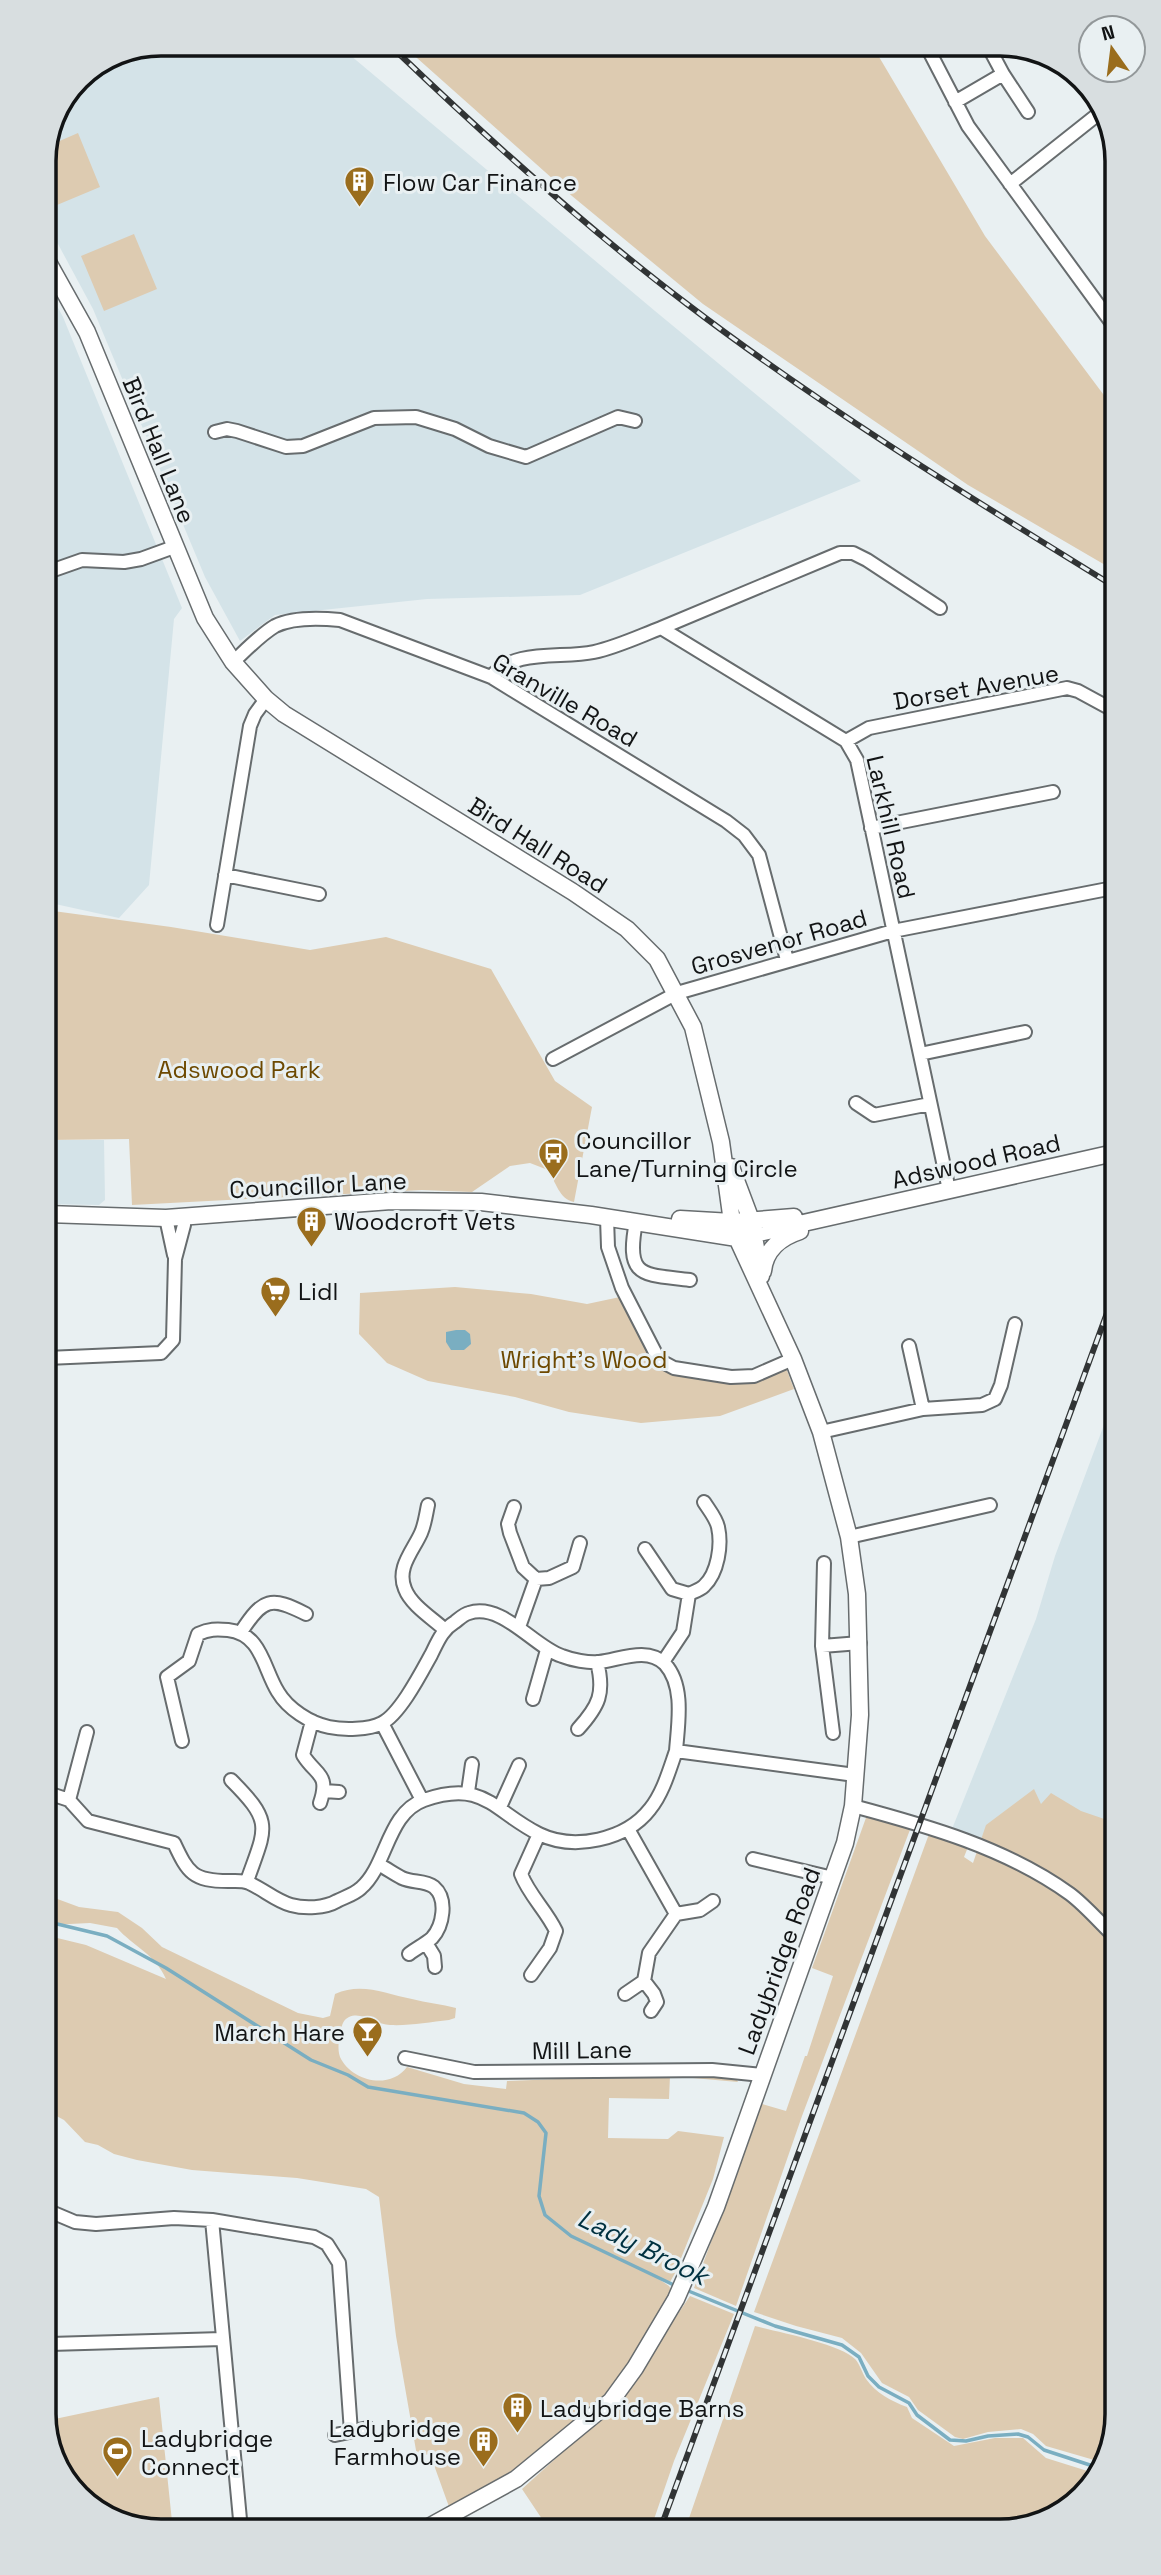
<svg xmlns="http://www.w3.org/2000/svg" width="1161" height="2575" viewBox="0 0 1161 2575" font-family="'Space Grotesk',sans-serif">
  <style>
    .built { fill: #d4e3e8 }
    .green { fill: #ddcbb1 }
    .water { fill: #7aaec1 }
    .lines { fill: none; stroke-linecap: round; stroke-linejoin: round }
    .stream { stroke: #7aaec1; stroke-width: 3.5 }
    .minor-casing { stroke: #676c6e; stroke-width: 16 }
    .tertiary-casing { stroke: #676c6e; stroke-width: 19 }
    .minor { stroke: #fff; stroke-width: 12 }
    .tertiary { stroke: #fff; stroke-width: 16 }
    .rail-casing { stroke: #313435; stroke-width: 6 }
    .rail { stroke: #e9f0f2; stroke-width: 3.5; stroke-dasharray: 10; stroke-linecap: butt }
    .labels { text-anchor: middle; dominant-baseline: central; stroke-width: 6; stroke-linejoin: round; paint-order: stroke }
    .poi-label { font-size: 24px; fill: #121415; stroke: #e9f0f2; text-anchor: start }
    .street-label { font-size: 24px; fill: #121415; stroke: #e9f0f2 }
    .park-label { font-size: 24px; fill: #6d4901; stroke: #e9f0f2 }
    .water-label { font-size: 26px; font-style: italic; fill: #003140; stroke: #e9f0f2 }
    .rim { fill: none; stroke: #121415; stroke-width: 3.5 }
  </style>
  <rect width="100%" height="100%" fill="#e9f0f2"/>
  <path class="built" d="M344,50L655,311L861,481L580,595L427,599L275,615L240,641L205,577L93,309L44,218V154L78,78L116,53Z
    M44,282L63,317L182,608L174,619L149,885L119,918L46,902Z
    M47,1140H104L105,1200L99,1205L47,1204Z
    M1114,1398L1116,1929L999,1847L952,1829L1036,1619L1055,1556Z"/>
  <path class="green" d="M872,45L985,236L1112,406V569L968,485L703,304L572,196L408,50Z
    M78,133L100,187L45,210L44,154L48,146Z
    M134,234L157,289L104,311L81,256Z
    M46,910L171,927L310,950L386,937L491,969L555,1081L592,1107L574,1202C559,1199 556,1182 548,1170L530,1163L510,1166L472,1192L422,1190L132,1205L129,1139L47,1140Z
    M455,1287L531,1294L587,1304L620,1297L657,1366L674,1373L733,1382L786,1368L794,1389L720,1416L641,1423L569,1412L515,1397L428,1381L387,1363L359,1334L360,1293Z
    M1034,1789L1041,1804L1051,1793L1081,1811L1116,1823L1117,2414L1101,2462L1046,2446L1033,2434L1021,2429L988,2432L963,2439L955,2437L918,2410L909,2397L882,2383L861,2353L842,2338L796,2326L754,2312L929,1834L968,1847L964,1857L973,1863L986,1825Z
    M867,1815L911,1827L802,2116L736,2306L694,2288L762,2104L786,2111L805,2056H807L833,1976L812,1968Z
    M49,1887L52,1897L79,1907L118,1912L142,1928L162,1947L298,2013L323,2018L330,2016L335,1994C362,1982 385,1994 412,1999C426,2003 442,2004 456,2008L455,2018L449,2020C430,2022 409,2026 390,2025C377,2025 362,2011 349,2017C343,2020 342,2025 341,2030C339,2039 337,2048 340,2057C352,2082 390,2090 407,2067L464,2084L506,2089L507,2081L684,2074L735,2077L738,2082L670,2076L669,2099L609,2098L608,2138L668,2139L678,2131L724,2137L713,2179L675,2273L670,2282L656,2277L669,2286L676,2299L611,2401L546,2456L452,2515L430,2454L417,2456L396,2336L379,2197L366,2189L297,2178L192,2170L137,2160L114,2154L98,2145L85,2142L64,2120L49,2112V1936L86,1945L166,1979C156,1955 133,1946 117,1928L90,1923L49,1925Z
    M690,2296L734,2314L674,2461L651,2528H548L522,2489L619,2401Z
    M755,2326C778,2332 840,2344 855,2359C860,2364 862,2373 866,2379C876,2393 891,2401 907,2407L912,2418L954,2446L995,2438H1023L1046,2458L1097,2474L1093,2485L1038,2525L686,2527Z
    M159,2397L173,2531H153L89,2507L50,2452V2420Z"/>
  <path class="water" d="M456,1330H465L470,1334L471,1344L464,1350H451L446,1342V1332Z"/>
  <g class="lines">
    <path class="stream" d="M49,1922L107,1936L166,1968L311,2060L348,2075L368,2087L524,2113L538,2122L546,2133L539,2196L545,2215L571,2236L676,2286
      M686,2290L775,2326L842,2345L859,2357L868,2376L879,2387L909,2403L917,2415L950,2440L966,2441L988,2436L1018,2434L1028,2437L1044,2450L1099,2468"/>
    <defs>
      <path id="minor" d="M987,44L1003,74L1028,112
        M926,45L968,126L1111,322
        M1068,67L1095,100
        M955,102L1003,74
        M1010,184L1102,111
        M215,432L227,429L237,431L286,447L303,446L374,418L416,417L455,429L489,446L526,457L618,417L635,421
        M45,573L82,560L124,562L141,559L174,547
        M661,628L840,553H853L867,560L940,608
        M233,662C246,650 260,635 275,626C293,617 320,618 340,620L491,677L726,821L744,835L759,855L787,960
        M491,677C514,648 561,659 594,652C617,647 640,636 661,628L846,741L857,760L949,1190
        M846,741L869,728L1067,688L1078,691L1113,710
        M871,828L1053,792
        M225,875L319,894
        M217,925L250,726L255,714L266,699
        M920,1054L1025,1032
        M553,1059L677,993L893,931L1113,888
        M856,1103L874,1115L930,1104
        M166,1218L174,1255
        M607,1218L608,1247L622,1288L659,1360L674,1368L731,1377L754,1376L793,1359
        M636,1222C625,1279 643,1274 690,1280
        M909,1346L923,1409
        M47,1358L161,1353L173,1340L175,1259L184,1225V1217
        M821,1432L923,1409L982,1405L995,1399L1001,1385L1015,1324
        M428,1505C426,1514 425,1524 421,1533C413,1551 396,1568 405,1589C411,1605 432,1618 444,1629
        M514,1507L508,1524L510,1533L523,1567L536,1579L519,1627
        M849,1537L990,1505
        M645,1549L672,1589L689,1594
        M824,1563L822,1646L860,1643
        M536,1579L549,1578L573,1567L580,1543
        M241,1632C263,1598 271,1596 306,1614
        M822,1646L833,1733
        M663,1662L683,1632L689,1594C693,1592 700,1590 704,1586C718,1573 722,1545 718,1527C716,1518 709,1510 704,1502
        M533,1699L547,1650
        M312,1721L303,1755C316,1776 330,1773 320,1803
        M382,1723L422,1800
        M578,1729C599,1706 605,1693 597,1662
        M87,1732L69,1800L88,1821L174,1843C188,1873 193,1881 228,1881C235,1881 243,1880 249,1883C263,1889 276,1901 291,1905C305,1909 325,1908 337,1901C345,1897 355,1894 361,1888C387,1866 387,1813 424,1800C484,1779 493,1811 539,1834C574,1851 626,1840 650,1809C663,1793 669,1771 676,1751L855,1775
        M182,1741L167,1677L189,1661L198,1634C209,1629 216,1629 228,1630C262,1634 263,1668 278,1692C288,1709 310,1723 329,1727C343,1730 369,1730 382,1723C400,1714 421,1673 431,1655C438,1641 442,1630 455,1622C459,1619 464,1614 469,1613C502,1602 534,1647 562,1656C572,1660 588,1663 599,1662C619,1660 647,1646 665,1664C685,1686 678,1724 676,1751
        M231,1780C274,1823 266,1827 247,1881
        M324,1791L339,1792
        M468,1792L472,1764
        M48,1793L69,1800
        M853,1806C928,1826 1006,1848 1070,1894C1086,1906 1101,1924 1116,1938
        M500,1807L519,1765
        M753,1859L833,1878
        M378,1864C386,1868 394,1874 402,1878C412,1883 425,1880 434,1887C448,1899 443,1926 432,1938C425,1944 417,1948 409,1954
        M676,1914L700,1910L713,1901
        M426,1943L434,1956L435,1967
        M531,1975L550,1948L556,1931C546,1910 529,1895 521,1874L539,1834
        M644,1981L654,1994L657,2002L651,2011
        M625,1994L644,1981L649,1953L676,1914L628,1829
        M405,2058L474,2072L712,2070L762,2075
        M49,2211L75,2222L96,2224L174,2218L212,2220L314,2237L327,2244L339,2263L351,2432
        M212,2220L241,2530
        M50,2344L222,2339
        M335,2435L368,2428"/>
      <path id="tertiary" d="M44,255L87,332L205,618L233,662L266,699L284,714L573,892L627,929L657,959L693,1027L721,1142L732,1222L737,1238L793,1359L821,1432L849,1537L857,1594L860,1715L853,1806L845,1843L716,2207L676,2299L635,2368L611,2401L516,2479L425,2529
        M731,1167L751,1220L761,1276
        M47,1214L166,1218L391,1201L481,1202L591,1215L737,1238L1114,1153
        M680,1219L732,1222L794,1217
        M763,1271C765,1250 781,1237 800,1231"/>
    </defs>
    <use href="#minor" class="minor-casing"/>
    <use href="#tertiary" class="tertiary-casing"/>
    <use href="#minor" class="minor"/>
    <use href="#tertiary" class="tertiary"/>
    <defs>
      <path id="rail" d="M395,50C488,139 584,226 687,304C822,407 968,496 1112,585
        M661,2527L1114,1294"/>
    </defs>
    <use href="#rail" class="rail-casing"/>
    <use href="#rail" class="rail"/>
  </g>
  <defs>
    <symbol id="building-pin" viewBox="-11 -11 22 30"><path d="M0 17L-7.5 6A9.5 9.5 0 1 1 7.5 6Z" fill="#9a6d1d" stroke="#e9f0f2"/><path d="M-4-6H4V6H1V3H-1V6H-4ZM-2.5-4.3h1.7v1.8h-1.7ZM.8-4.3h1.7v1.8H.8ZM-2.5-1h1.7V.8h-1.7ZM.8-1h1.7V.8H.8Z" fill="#fff"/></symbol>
    <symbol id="bus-pin" viewBox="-11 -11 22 30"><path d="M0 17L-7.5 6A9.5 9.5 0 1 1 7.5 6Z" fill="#9a6d1d" stroke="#e9f0f2"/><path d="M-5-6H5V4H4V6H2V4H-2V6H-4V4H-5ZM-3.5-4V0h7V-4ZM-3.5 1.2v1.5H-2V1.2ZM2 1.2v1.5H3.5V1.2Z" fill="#fff"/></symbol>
    <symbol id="supermarket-pin" viewBox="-11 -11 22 30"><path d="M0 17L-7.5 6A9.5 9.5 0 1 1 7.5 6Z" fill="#9a6d1d" stroke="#e9f0f2"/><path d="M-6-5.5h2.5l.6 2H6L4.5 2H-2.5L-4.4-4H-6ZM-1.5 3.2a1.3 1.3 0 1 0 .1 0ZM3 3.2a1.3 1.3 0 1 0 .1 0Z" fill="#fff"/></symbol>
    <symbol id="bar-pin" viewBox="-11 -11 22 30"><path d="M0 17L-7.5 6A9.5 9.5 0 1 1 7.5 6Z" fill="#9a6d1d" stroke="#e9f0f2"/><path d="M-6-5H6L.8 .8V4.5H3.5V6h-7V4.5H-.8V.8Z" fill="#fff"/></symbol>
    <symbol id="stadium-pin" viewBox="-11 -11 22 30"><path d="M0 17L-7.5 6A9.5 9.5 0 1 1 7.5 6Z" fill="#9a6d1d" stroke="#e9f0f2"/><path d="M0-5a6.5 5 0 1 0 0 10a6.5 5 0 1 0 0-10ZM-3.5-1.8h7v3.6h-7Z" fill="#fff"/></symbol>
  </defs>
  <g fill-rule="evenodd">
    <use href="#building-pin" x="342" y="164" width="35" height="47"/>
    <use href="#bus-pin" x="536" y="1136" width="35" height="47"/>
    <use href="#building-pin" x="294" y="1204" width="35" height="47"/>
    <use href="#supermarket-pin" x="258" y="1274" width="35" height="47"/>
    <use href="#bar-pin" x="350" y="2014" width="35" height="47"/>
    <use href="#building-pin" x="500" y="2390" width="35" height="47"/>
    <use href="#building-pin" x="466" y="2424" width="35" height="47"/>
    <use href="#stadium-pin" x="100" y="2434" width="35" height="47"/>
  </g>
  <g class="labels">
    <g class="poi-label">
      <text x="383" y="182">Flow Car Finance</text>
      <text x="576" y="1140">Councillor<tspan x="576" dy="28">Lane/Turning Circle</tspan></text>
      <text x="334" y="1221">Woodcroft Vets</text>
      <text x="298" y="1291">Lidl</text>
      <text x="345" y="2032" text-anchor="end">March Hare</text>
      <text x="540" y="2408">Ladybridge Barns</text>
      <text x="461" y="2428" text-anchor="end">Ladybridge<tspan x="461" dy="28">Farmhouse</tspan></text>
      <text x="141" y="2438">Ladybridge<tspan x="141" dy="28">Connect</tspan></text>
    </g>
    <g class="street-label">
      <text transform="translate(159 450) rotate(68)">Bird Hall Lane</text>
      <text transform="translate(976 687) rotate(-10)">Dorset Avenue</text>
      <text transform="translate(565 700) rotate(30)">Granville Road</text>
      <text transform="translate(891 827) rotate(77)">Larkhill Road</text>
      <text transform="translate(538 845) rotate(32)">Bird Hall Road</text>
      <text transform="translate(779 942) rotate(-16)">Grosvenor Road</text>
      <text transform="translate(976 1161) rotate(-13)">Adswood Road</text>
      <text transform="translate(318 1185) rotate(-3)">Councillor Lane</text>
      <text transform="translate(779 1961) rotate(-70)">Ladybridge Road</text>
      <text transform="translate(582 2050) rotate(-1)">Mill Lane</text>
    </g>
    <g class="park-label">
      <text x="239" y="1069">Adswood Park</text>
      <text x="584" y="1359">Wright's Wood</text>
    </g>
    <g class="water-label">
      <text transform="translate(643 2247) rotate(26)">Lady Brook</text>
    </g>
  </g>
  <path d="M0 0H1161V2575H0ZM161 56H1000A105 105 0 0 1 1105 161V2414A105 105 0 0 1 1000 2519H161A105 105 0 0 1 56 2414V161A105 105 0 0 1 161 56Z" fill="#d8dee0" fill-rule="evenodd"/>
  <path class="rim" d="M161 56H1000A105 105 0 0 1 1105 161V2414A105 105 0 0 1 1000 2519H161A105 105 0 0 1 56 2414V161A105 105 0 0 1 161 56Z"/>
  <g transform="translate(1112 49) rotate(346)"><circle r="33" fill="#e9f0f2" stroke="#93989a" stroke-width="2"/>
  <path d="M0-5L12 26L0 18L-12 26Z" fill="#9a6d1d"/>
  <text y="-10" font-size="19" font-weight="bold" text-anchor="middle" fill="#121415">N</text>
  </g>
</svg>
